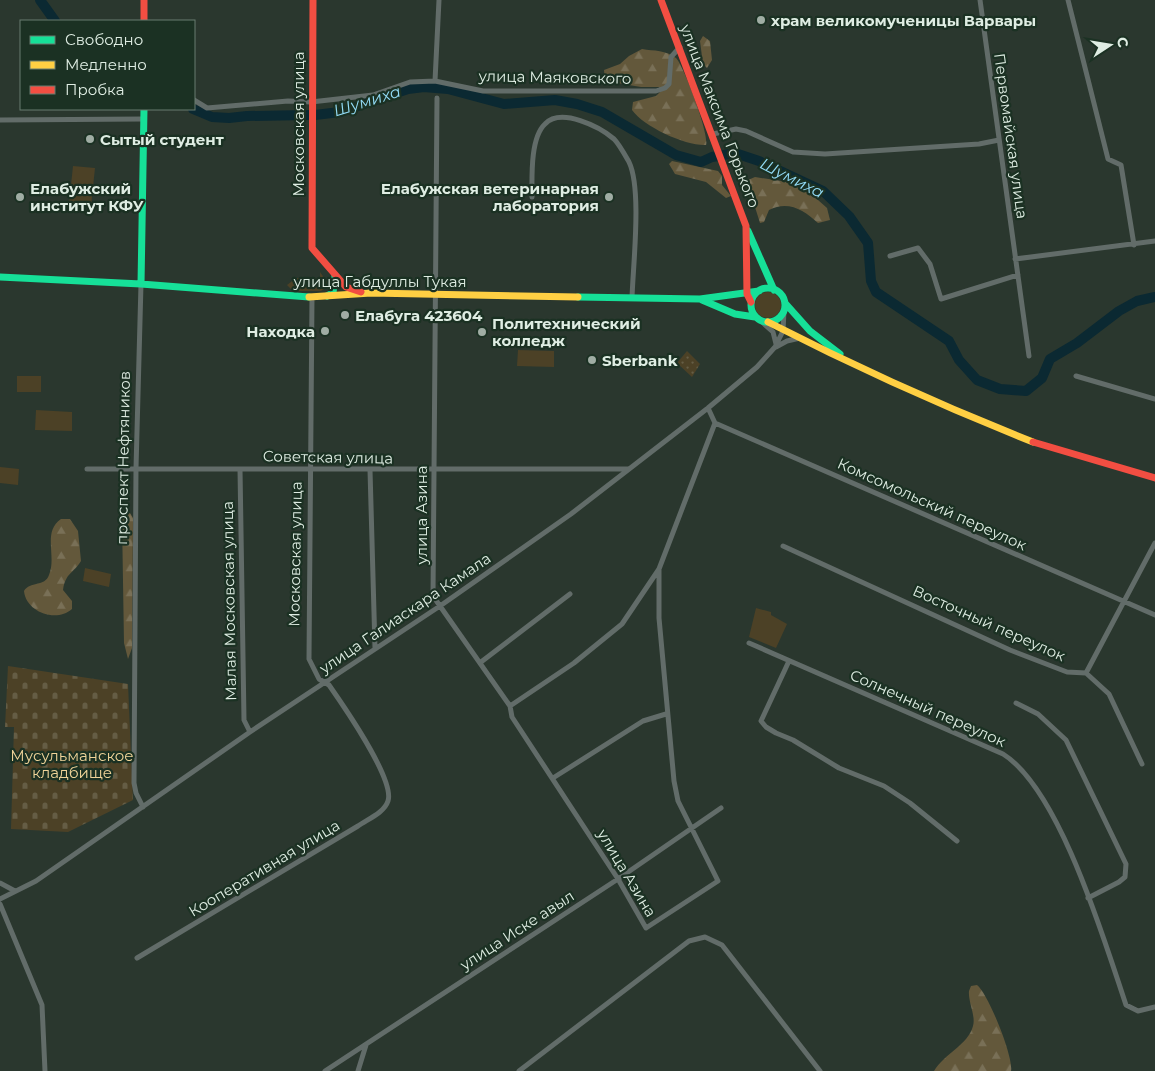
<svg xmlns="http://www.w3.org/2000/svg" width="1155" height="1071" viewBox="0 0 1155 1071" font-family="Montserrat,sans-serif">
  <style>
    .grass { fill: #4c4126 }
    .forest { fill: url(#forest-firs) }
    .cemetery { fill: url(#cemetery-stones) }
    .park { fill: url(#park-dots) }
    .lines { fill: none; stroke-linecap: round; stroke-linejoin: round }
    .river { stroke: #0b2932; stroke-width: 10 }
    .street { stroke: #626c69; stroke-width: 5 }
    .fast { stroke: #16e098; stroke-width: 7 }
    .slow { stroke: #ffcf43; stroke-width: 7 }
    .jam { stroke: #f24e42; stroke-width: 7 }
    .poi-dot { fill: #a0ada4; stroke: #1b3123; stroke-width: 2 }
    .labels { text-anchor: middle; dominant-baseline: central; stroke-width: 4.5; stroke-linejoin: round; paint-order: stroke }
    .poi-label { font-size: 15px; font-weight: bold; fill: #dfede3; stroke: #1b3123; text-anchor: start }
    .street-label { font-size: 15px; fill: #dfede3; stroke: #1b3123 }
    .park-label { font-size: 15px; fill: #f0d499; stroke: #1b3123 }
    .water-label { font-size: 16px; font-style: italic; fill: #93dcf7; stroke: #1b3123 }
  </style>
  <defs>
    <pattern id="forest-firs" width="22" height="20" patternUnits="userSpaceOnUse" patternTransform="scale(1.25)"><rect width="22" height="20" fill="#63583b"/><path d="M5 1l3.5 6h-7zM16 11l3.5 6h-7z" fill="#797057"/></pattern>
    <pattern id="cemetery-stones" width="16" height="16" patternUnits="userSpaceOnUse" patternTransform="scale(1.25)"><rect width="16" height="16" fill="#4c4126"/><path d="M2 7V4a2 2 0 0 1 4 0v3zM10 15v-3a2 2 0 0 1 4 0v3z" fill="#655d45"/></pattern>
    <pattern id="park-dots" width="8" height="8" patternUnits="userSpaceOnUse" patternTransform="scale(1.25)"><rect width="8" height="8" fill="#4c4126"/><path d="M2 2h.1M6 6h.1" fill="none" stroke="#655d45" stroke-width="1.8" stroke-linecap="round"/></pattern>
  </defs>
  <rect width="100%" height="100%" fill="#2a372e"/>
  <path class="grass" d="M73,166L95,168L91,206L69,204Z
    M320,272L327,282L326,288L321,291H293L287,285L296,278L320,279Z
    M755 305a13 13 0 1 1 26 0a13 13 0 1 1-26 0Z
    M518,350L554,351V367L517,366Z
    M17,376H41V392H17Z
    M36,410L72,412V431L35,430Z
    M0,467L19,469L18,485L0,483Z
    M85,568L111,574L109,587L83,581Z
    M756,608L771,612V615L787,624L776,648L749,637Z"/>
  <path class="forest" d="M703,36L710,41L712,60L707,68L703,64L700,41Z
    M642,49C654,51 666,50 676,58C683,64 710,135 706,145C686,146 644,127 632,110L633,102L656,96L660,92L659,87H641L605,81L604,70L620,64L629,56Z
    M672,161L718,171L722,176V185L731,196L726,198L706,182L675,174L669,164Z
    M755,177L800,184L827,208L830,220L818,223C804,210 788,200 769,210L764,222L760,223L755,207L746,191L748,180Z
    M130,513L133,518L132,648L128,659L124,643L122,519L125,514Z
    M61,519H70L78,531L81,561C73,574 66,572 63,590L72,601V609C56,623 26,612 24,591C30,581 45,587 49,575C57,556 42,532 61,519Z
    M977,985C988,993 1014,1058 1011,1071H934C944,1054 968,1045 973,1026C976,1016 968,1002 969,991L971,986Z"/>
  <path class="cemetery" d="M8,666L128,684L133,800L68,832L11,829L14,727H5Z"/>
  <path class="park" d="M687,351L700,364L692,377L677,363Z"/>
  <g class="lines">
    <path class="river" d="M40,0L55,21
      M193,109L212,117L229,118L247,116L308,115
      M315,115L340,112L408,89L424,87L448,89L504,104L555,100L577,104L602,112L676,155L701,162L712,157L735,153L759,161L823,191L849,216L868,243L871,281L876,292L949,341L959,360L977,380L1000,389L1026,391L1042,378L1050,359L1077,343L1119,311L1137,301L1155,297"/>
    <path class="street" d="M980,0L1029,356
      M1068,0L1108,159L1121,165L1134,245
      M435,81L439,0
      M437,98L433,596L510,706L512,717L618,879L646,928L718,881L678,801L674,781L659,618V569
      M194,100L207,108L288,101L311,102L373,95L410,82L435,81L483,91H656L665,88L669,84L671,57L680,47
      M0,120L143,119
      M713,134L736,129L746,131L793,152L825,154L979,144L999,140
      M532,197C532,178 530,138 545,124C561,107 600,127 614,139C619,144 625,155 629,162C642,189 633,265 632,298
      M890,256L918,248L930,264L941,299L1018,275
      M1015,259L1155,241
      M141,284L136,468L134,783L136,793L143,807
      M762,322L773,332L776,344
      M776,347L787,341L800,338
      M1076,376L1155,399
      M708,408L715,423L1155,615
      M87,469H628
      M240,469L244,720L250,732
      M370,470L375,648
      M783,546L1010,650L1067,672L1086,673L1109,694L1142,764
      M749,643L1003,754C1060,790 1104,940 1126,1005L1138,1011L1155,1007
      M789,661L761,721L766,727L776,733L793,740L839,768L884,786L910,803L957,841
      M481,662L570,594
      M1086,673L1155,543
      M1016,703L1038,714L1066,740L1126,864L1125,877L1119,882L1088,898
      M510,706L574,663L622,624L659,569L715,423
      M553,778L643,721L666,714
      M0,883L15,891
      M0,899L36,881L250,732L440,606L571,514L708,408L757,367L775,347L783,331L784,311
      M0,904L42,1005L45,1071
      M137,958L358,826C368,819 384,813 388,801C395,780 343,705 329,685L319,679L309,659L312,297
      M325,1071L618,879L721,808
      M358,1071L366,1045
      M519,1071L689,941L705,937L722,945L820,1071"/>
    <path class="fast" d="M748,231L774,290
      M0,277L141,284L309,297
      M141,284L144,109
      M751 305a17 17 0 1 1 34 0a17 17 0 1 1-34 0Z
      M327,296L333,293L335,276
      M578,297L700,299L759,291
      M702,300L735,314L755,317
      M785,303L810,331L840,354"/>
    <path class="slow" d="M309,297L371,293L578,297
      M768,322C854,366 942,406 1033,442"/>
    <path class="jam" d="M144,0V21
      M313,0L312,248L346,287L361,292
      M661,0L746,226L747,294L751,302
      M1033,442L1155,478"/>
  </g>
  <g class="poi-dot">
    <circle cx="761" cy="20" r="5"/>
    <circle cx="90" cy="139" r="5"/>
    <circle cx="20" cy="197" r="5"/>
    <circle cx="609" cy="197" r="5"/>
    <circle cx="345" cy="315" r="5"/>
    <circle cx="325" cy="331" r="5"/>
    <circle cx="482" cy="332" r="5"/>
    <circle cx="592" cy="360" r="5"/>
  </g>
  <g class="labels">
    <g class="poi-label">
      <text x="771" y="20">храм великомученицы Варвары</text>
      <text x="100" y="139">Сытый студент</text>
      <text x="30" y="188">Елабужский<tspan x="30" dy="17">институт КФУ</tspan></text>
      <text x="599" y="188" text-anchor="end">Елабужская ветеринарная<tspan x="599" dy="17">лаборатория</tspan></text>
      <text x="355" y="315">Елабуга 423604</text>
      <text x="492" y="323">Политехнический<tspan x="492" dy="17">колледж</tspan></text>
      <text x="315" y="331" text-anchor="end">Находка</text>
      <text x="602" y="360">Sberbank</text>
    </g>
    <g class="street-label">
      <text transform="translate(555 77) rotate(1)">улица Маяковского</text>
      <text transform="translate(720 116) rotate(69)">улица Максима Горького</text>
      <text transform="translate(298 124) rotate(-90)">Московская улица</text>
      <text transform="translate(1011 136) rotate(82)">Первомайская улица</text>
      <text x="380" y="281">улица Габдуллы Тукая</text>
      <text transform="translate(328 457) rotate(1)">Советская улица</text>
      <text transform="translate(123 458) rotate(-89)">проспект Нефтяников</text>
      <text transform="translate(932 504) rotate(24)">Комсомольский переулок</text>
      <text transform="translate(421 515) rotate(-90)">улица Азина</text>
      <text transform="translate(295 554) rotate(-89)">Московская улица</text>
      <text transform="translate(229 601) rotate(-91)">Малая Московская улица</text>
      <text transform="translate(405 613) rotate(-34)">улица Галиаскара Камала</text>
      <text transform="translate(989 623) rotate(24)">Восточный переулок</text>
      <text transform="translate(928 708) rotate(24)">Солнечный переулок</text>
      <text transform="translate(264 868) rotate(-31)">Кооперативная улица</text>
      <text transform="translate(627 873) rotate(59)">улица Азина</text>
      <text transform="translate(517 930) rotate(-33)">улица Иске авыл</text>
    </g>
    <g class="park-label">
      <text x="72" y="755">Мусульманское<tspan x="72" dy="17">кладбище</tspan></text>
    </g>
    <g class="water-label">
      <text transform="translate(367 101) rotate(-17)">Шумиха</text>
      <text transform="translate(792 178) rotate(27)">Шумиха</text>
    </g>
  </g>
  <rect x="20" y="20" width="175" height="90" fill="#1b3123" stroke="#697c70"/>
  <rect x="30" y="36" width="25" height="8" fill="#16e098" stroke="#697c70"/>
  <text x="65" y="45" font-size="15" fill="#dfede3">Свободно</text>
  <rect x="30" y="61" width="25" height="8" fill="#ffcf43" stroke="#697c70"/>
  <text x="65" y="70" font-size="15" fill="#dfede3">Медленно</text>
  <rect x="30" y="86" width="25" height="8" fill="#f24e42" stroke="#697c70"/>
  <text x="65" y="95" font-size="15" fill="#dfede3">Пробка</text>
  <g transform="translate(1110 45) rotate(78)" stroke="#1b3123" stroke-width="4" paint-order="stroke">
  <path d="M0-4L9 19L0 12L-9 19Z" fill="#dfede3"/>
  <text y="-8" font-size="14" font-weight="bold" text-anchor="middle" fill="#dfede3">С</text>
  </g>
</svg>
